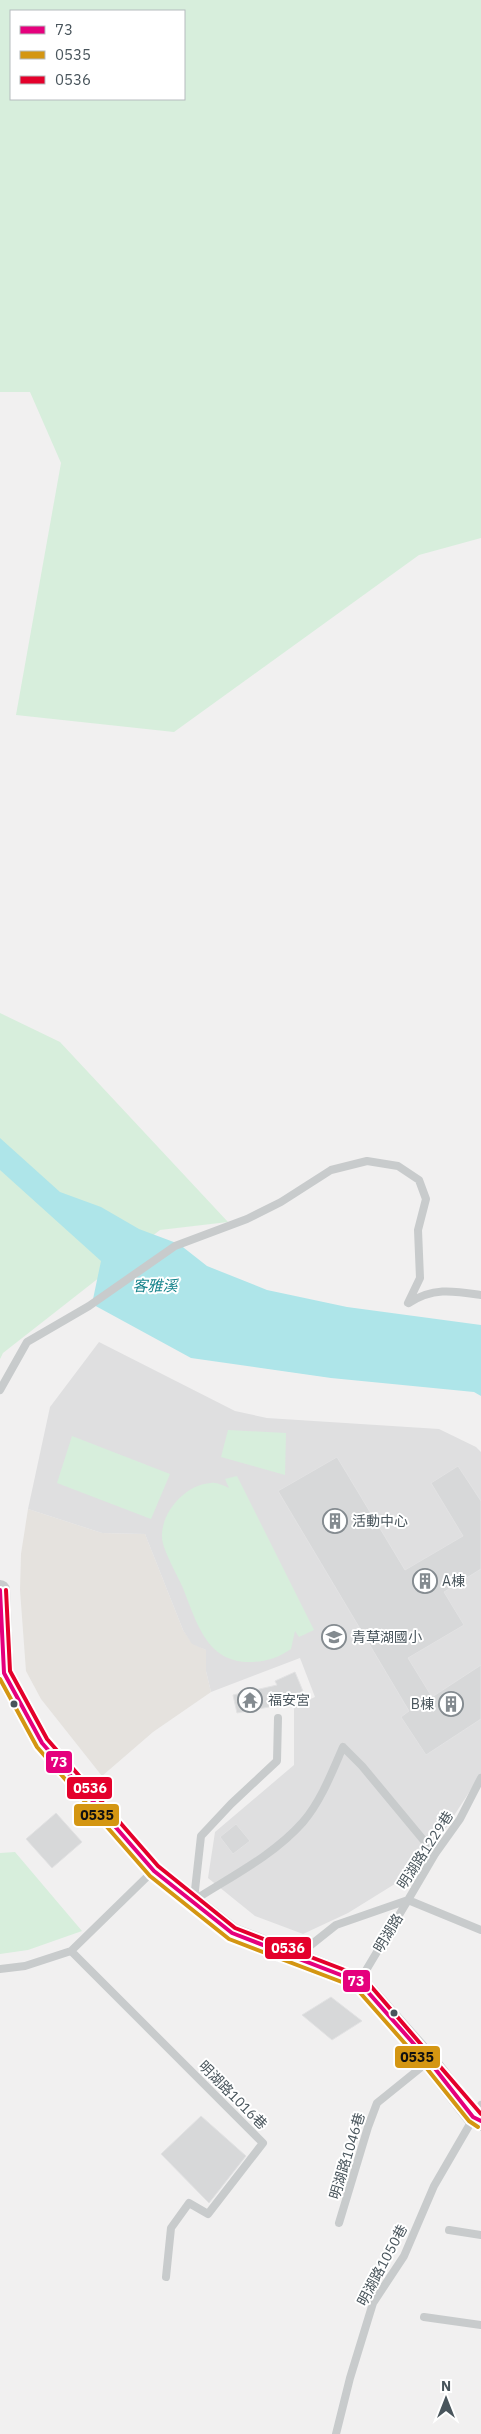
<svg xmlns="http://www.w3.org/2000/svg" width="481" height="2434" viewBox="0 0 481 2434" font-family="'IBM Plex Sans','Noto Sans TC',sans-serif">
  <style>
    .commercial { fill: #e5e2de }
    .education { fill: #dfdfe0 }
    .green { fill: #d7eedc; fill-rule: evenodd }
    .water { fill: #aee5e9 }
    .building { fill: #d7d8d9; stroke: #e2e2e3 }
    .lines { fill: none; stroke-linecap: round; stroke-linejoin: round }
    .lane { stroke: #c8cbcc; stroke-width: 8 }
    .secondary { stroke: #c9cbcd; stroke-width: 20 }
    .bus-1-casing { stroke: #fff; stroke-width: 8 }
    .bus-2-casing { stroke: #fff; stroke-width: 8 }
    .bus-3-casing { stroke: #fff; stroke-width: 8 }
    .bus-1 { stroke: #e5007d; stroke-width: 4 }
    .bus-2 { stroke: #d49612; stroke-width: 4 }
    .bus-3 { stroke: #e4002b; stroke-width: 4 }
    .bus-dot { fill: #49555c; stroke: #fff; stroke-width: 2 }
    .labels { text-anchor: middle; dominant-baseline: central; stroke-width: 4; stroke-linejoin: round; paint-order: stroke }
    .poi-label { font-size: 14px; fill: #49555c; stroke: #fff; text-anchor: start }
    .street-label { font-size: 14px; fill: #49555c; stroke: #fff }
    .water-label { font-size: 15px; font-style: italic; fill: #15838b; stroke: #fff }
    .line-badge { stroke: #fff; stroke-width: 2 }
    .badge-label { font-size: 14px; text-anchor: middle; font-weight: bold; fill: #fff }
    .pale-badge-label { font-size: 14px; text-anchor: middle; font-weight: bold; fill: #111 }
  </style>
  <rect width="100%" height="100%" fill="#f1f0f0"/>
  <path class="commercial" d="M28,1509L102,1533L145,1534L183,1630L192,1643L206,1650V1671L211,1692L153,1732L102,1776L41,1699L26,1671L20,1590L21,1554Z"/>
  <path class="education" d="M99,1342L235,1411L267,1418L439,1429L476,1447L481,1452V1774L429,1854L398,1882L348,1913L303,1934L255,1916L208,1878L215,1832L294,1765V1706L315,1697L300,1658L211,1692L206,1671V1650L192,1644L183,1630L145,1534L102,1533L28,1509L50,1407Z"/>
  <path class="green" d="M0,0H481V538L419,555L174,732L16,715L61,463L30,392H0ZM11,11H184V99H11Z
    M0,1013L60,1042L228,1222L160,1230L3,1353L0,1359Z
    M228,1430L286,1433L285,1475L221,1457Z
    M72,1436L170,1474L151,1519L57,1483Z
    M237,1476L314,1630L299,1637L295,1631L291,1649C278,1658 265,1662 249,1662C205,1662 196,1619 182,1586C177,1574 162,1549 162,1537C161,1512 186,1484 211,1483C217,1482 224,1486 229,1488L225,1479Z
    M15,1852L82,1931L28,1950L0,1954V1853Z"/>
  <path class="water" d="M0,1138L60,1192L101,1207L139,1229L179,1244L207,1266L267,1290L347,1307L481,1325V1396L474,1392L331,1378L191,1358L92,1304L101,1261L0,1170Z"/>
  <path class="building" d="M337,1457L405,1570L463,1536L431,1483L458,1466L481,1501V1569L444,1592L464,1625L408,1658L432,1697L481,1665V1719L426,1755L401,1717L409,1711L278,1491Z
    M295,1672L305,1696L285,1704L237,1713L233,1695L277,1685L275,1681Z
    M56,1813L82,1842L52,1868L26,1839Z
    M236,1824L250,1841L233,1854L220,1837Z
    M331,1997L362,2021L332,2040L302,2015Z
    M201,2116L246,2156L209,2203L161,2154Z"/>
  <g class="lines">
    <path class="lane" d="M409,1303C433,1287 454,1291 481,1295
      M0,1390L27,1342L89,1306L175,1246L247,1219L281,1202L331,1170L367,1161L398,1166L419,1180L426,1199L418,1230L420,1278L408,1303
      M194,1899L201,1836L231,1804L277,1761L278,1718
      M193,1901C230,1877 273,1856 303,1822C321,1801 332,1772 343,1747L362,1766L435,1854
      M71,1951L263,2143L208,2214L189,2203L171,2228L166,2277
      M297,1956L336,1925L408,1900L435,1854L460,1819L481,1778
      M0,1969L25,1966L71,1951L153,1871
      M359,1982L408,1900L481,1930
      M339,2223L368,2127L377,2103L429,2061
      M449,2230L481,2235
      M424,2317L481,2325
      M336,2434L350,2378L373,2303L404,2256L434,2186L481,2105"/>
    <path class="secondary" d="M0,1590L4,1673L42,1743L154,1871L232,1933L359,1982L429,2061L473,2117L481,2121"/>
    <defs>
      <path id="bus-1" d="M0,1590L4,1673L42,1743L154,1871L232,1933L359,1982L429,2061L473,2117L481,2121"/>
      <path id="bus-2" d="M0,1679L37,1747L150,1876L229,1939L355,1987L424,2065L469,2121L478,2127"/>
      <path id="bus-3" d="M6,1590L10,1671L47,1739L158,1866L235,1928L363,1977L481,2114"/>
    </defs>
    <use href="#bus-1" class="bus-1-casing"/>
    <use href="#bus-2" class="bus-2-casing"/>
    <use href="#bus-3" class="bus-3-casing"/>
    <use href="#bus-1" class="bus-1"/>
    <use href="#bus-2" class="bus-2"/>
    <use href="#bus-3" class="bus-3"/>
  </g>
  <defs>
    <symbol id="building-ring" viewBox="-11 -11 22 22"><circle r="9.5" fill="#fff" stroke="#848b90" stroke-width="1.5"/><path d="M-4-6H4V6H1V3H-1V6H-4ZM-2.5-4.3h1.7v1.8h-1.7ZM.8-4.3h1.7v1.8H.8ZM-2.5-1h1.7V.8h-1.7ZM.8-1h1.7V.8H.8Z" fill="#848b90"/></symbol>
    <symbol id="school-ring" viewBox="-11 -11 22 22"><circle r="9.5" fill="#fff" stroke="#848b90" stroke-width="1.5"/><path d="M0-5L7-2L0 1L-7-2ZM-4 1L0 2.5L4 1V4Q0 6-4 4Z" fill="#848b90"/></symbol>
    <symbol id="temple-ring" viewBox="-11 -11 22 22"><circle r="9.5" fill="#fff" stroke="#848b90" stroke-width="1.5"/><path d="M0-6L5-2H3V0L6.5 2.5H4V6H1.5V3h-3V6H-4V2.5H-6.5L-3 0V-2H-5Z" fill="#848b90"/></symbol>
  </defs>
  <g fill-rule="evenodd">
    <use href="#building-ring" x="321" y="1507" width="28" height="28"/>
    <use href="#building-ring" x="411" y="1567" width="28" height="28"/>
    <use href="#school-ring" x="320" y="1623" width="28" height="28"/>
    <use href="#temple-ring" x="236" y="1686" width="28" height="28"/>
    <use href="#building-ring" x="437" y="1690" width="28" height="28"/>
  </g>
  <g class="bus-dot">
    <circle cx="14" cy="1704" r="4.5"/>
    <circle cx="394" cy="2013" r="4.5"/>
  </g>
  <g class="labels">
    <g class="poi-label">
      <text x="352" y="1521">活動中心</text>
      <text x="442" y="1581">A棟</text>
      <text x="352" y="1637">青草湖國小</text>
      <text x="268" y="1700">福安宮</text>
      <text x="434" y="1704" text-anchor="end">B棟</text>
    </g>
    <g class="street-label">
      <text transform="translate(425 1850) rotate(-57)">明湖路1229巷</text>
      <text transform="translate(388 1933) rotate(-59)">明湖路</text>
      <text transform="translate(233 2095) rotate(45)">明湖路1016巷</text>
      <text transform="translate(347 2156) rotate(-73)">明湖路1046巷</text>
      <text transform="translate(382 2265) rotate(-62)">明湖路1050巷</text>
    </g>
    <g class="water-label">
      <text x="155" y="1285">客雅溪</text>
    </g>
  </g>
  <g class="line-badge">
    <rect x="45" y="1750" width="28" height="24" rx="5" fill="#e5007d"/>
    <rect x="66" y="1776" width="47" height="24" rx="5" fill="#e4002b"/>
    <rect x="73" y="1803" width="47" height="24" rx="5" fill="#d49612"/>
    <rect x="264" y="1936" width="48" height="24" rx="5" fill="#e4002b"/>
    <rect x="342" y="1969" width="29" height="24" rx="5" fill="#e5007d"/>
    <rect x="394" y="2045" width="47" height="24" rx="5" fill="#d49612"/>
  </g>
  <g class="badge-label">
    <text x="59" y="1767">73</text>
    <text x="90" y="1793">0536</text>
    <text x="288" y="1953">0536</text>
    <text x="356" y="1986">73</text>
  </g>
  <g class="pale-badge-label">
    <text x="97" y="1820">0535</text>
    <text x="417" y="2062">0535</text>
  </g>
  <rect x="10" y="10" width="175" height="90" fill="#ffffff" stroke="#b6bbbe"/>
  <rect x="20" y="26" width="25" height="8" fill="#e5007d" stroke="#b6bbbe"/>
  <text x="55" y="35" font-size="15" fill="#49555c">73</text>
  <rect x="20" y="51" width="25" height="8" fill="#d49612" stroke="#b6bbbe"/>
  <text x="55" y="60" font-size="15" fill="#49555c">0535</text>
  <rect x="20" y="76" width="25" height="8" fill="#e4002b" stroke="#b6bbbe"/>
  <text x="55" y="85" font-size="15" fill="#49555c">0536</text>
  <g transform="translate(446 2399)" stroke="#ffffff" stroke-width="4" paint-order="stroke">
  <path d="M0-4L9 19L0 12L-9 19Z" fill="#49555c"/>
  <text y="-8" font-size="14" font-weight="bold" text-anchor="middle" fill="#49555c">N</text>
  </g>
</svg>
